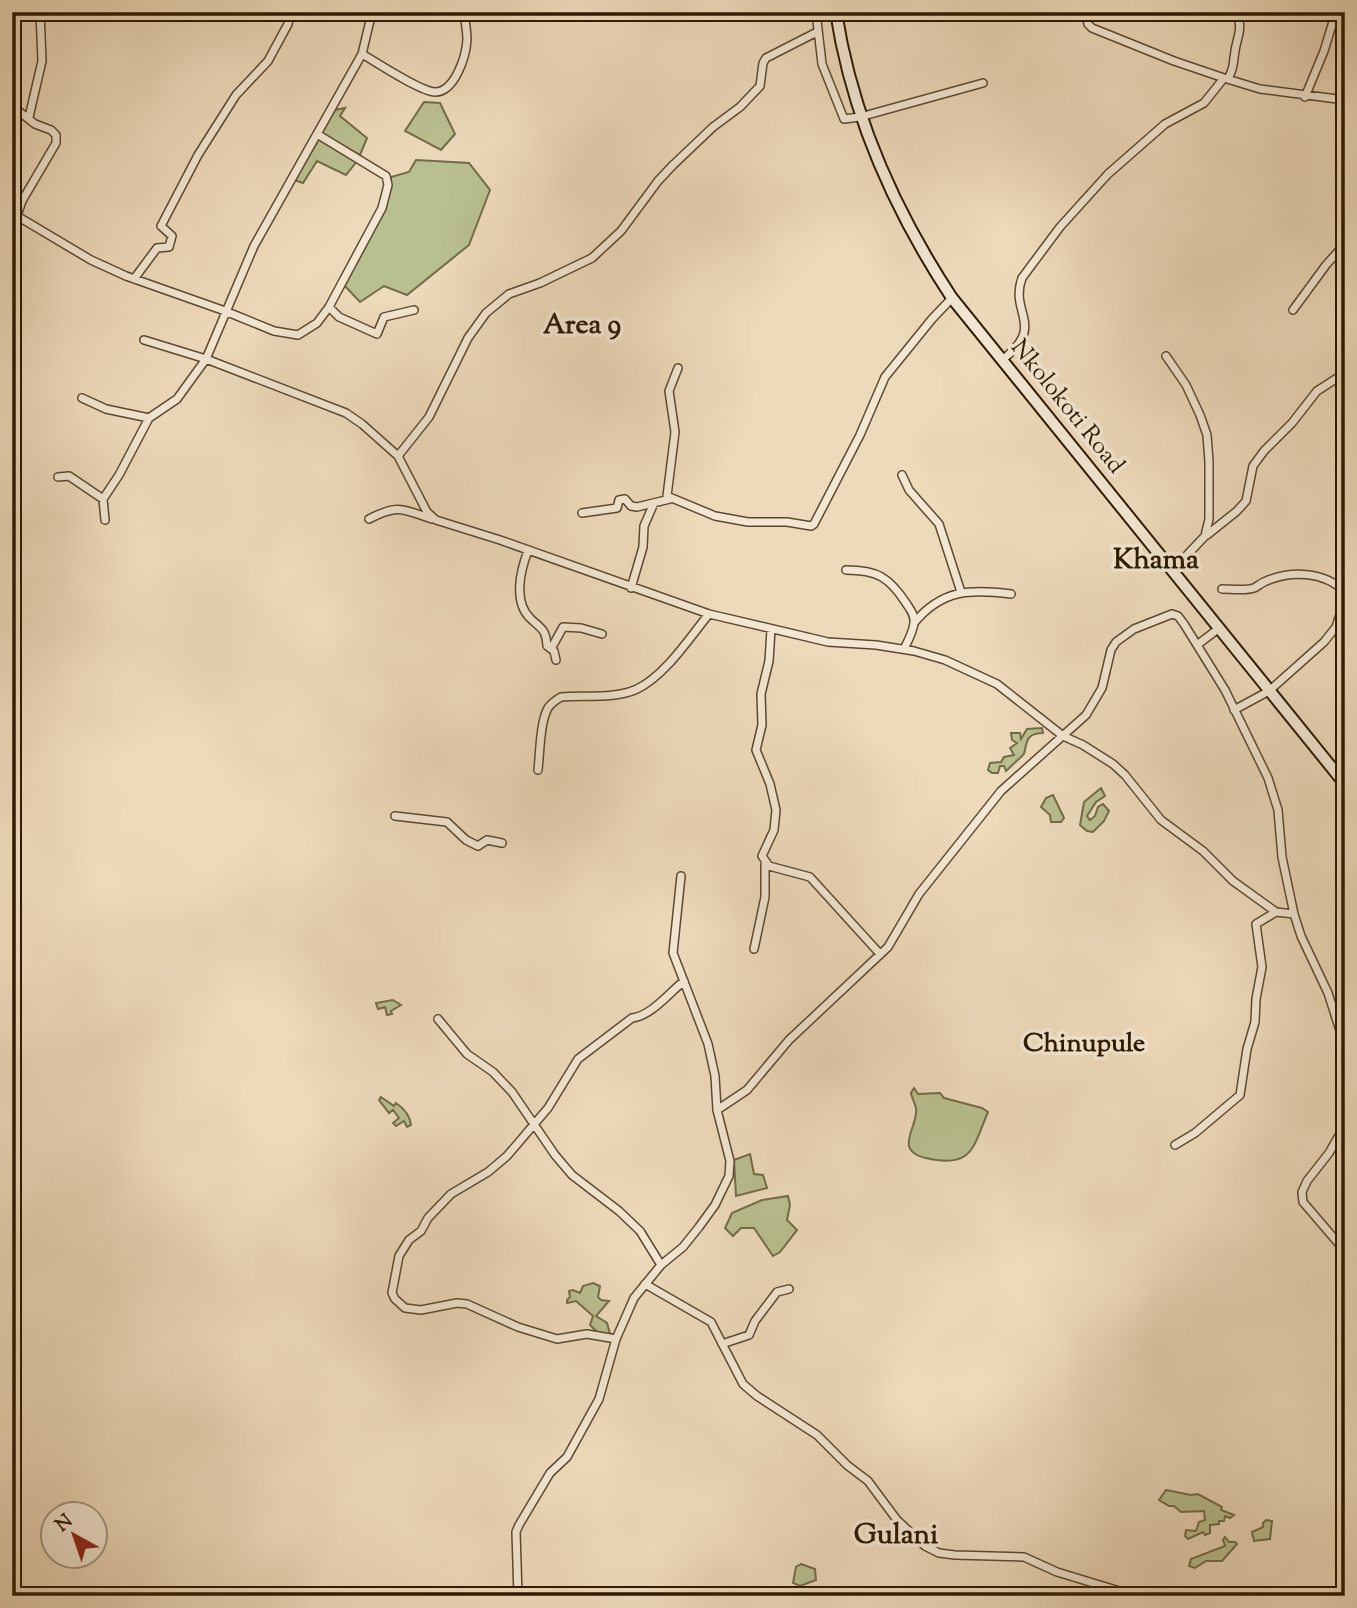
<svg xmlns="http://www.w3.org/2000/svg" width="1357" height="1608" viewBox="0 0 1357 1608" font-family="'Sorts Mill Goudy',serif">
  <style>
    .green { fill: #b9c090; stroke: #736c48; stroke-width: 2 }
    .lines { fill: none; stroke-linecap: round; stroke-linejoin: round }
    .street-casing { stroke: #5d492f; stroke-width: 10 }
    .secondary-casing { stroke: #2d1900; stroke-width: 14 }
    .street { stroke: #f3e7d3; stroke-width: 7 }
    .secondary { stroke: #f3e7d3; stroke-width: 10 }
    .labels { text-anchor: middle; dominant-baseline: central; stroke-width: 7; stroke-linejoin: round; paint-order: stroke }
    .street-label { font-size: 24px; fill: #2d1900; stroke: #f3e7d3 }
    .neighbourhood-label { font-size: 26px; font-weight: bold; fill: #2d1900; stroke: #f3e7d3 }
    .quarter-label { font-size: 28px; font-weight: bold; fill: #2d1900; stroke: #f3e7d3 }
  </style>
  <rect width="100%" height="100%" fill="#eddabb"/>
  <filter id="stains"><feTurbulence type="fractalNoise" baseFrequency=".00286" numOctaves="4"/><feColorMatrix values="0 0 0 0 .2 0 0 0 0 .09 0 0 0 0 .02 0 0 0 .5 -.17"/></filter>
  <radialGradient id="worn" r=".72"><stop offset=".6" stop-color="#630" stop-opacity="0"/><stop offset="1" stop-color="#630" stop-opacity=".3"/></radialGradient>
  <path class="green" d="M424,102L440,103L455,134L441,150L405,131Z
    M345,108L340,116L367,138L360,155L321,133L335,110Z
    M318,139L357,161L346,175L317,161L303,183L294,180Z
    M416,160L469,163L490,190L469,245L407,295L384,286L360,302L344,285L386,209L391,177L409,172Z
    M1042,728L1043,733C1026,733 1027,742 1024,754L1006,771L1004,766H1000L998,773H992L988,770L990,763L1001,762L1004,757L1014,755L1010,748L1017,743L1012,740L1011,733H1020L1021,739L1027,729Z
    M1101,788L1105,796L1096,802L1087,816L1090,820L1095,816L1098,807L1103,804L1109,811L1104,821L1093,832L1087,831L1080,825L1084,802Z
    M1053,795L1064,818L1061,822H1051L1050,815L1041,807L1046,798Z
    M393,1000L401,1005L391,1011L392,1014L387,1015L385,1007L378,1009L376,1003Z
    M914,1088L918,1094L940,1093L944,1098L982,1108L988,1112C973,1147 973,1169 926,1158C919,1157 911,1153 909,1146C907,1134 918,1120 916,1108C915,1104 912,1098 911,1093Z
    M381,1097L394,1106L396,1103C405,1109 410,1116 411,1125L407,1127L404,1121L396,1126L393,1123L399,1118L393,1110L389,1113L379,1100Z
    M750,1154L754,1174L763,1175L767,1188L736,1196L734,1160Z
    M788,1196L790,1205L787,1220L797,1230L780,1252L773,1256L754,1228H741L733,1236L725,1228L732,1213L762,1200Z
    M593,1283L600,1286L598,1297L601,1300L609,1301L596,1316L607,1323L610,1334L600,1335L590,1325L593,1316L576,1301L567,1303V1300L570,1297L569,1291L573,1290L580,1293L583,1286Z
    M1166,1490L1191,1495L1198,1494L1222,1507L1221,1510L1234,1515L1230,1518L1225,1516L1224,1521H1219V1524L1210,1525V1533L1205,1535L1203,1532L1188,1539L1185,1536L1186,1530L1196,1531L1199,1522L1205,1520L1204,1511L1181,1512L1174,1506H1169L1159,1500Z
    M1266,1520L1272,1521L1270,1539L1254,1541L1252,1532L1263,1527V1523Z
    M1225,1537L1229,1542H1235L1237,1544L1222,1561H1206L1195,1568L1189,1566L1191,1559L1225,1546L1223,1540Z
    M801,1564L815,1569L816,1580L800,1586L793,1583L796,1567Z"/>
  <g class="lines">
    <defs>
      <path id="street" d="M816,12L822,64L844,119L860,117L983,83
        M1085,12L1088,24L1092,28L1174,61L1224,78
        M362,54C376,62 421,92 435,92C455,92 466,56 467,40C467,31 465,21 464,12
        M1228,79C1234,67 1233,64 1235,51C1237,36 1245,26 1234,12
        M1305,97L1324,51L1336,12
        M12,106L35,124L51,130L56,135V143L22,201L17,216
        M29,117L42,61L40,12
        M12,213L91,260L126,276L225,311L274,331L298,335L317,323L329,307L382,208L388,185L386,176L317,134
        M134,279L157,248L169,247L172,236L161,226L198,155L236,95L268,61L288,24L291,12
        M329,307L339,317L377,334L384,317L414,310
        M1293,310L1326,265L1345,244
        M144,340L206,359L346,413L362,424L398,456L427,512L436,520L500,540L709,614L828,642L876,645L914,651L945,660L997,684L1063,736L1083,745L1113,764L1125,775L1161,820L1203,851L1233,881L1276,912L1294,914
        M1166,356L1186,385L1200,415L1207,435L1209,462V519L1205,536L1172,571
        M1002,360C1047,325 1009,314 1022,278L1060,227L1108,174L1165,124L1204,103L1224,78L1260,89L1345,100
        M678,368L669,391L675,432L667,496L715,516L748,522H787L811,526L814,524L860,435L885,377L932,319L952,298
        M82,398L106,409L149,418L177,399L206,359L254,246L362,54L372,12
        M398,456L429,417L468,338L486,313L509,294L540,283L592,258L621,231L658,181L673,165L713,127L740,107L760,86L763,63L766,58L817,32
        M902,475L909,490L939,524L961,592
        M58,477L69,476L103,499L105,520
        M103,499L119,475L149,418
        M582,513L617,508L619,500L625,499L631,506L637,507L670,499
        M369,519C398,504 402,509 432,519
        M1207,535L1237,511L1246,501L1253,466L1264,451L1292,423L1317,391L1345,373
        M528,551C520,571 513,603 531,619C542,629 546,630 547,646L554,651L556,660
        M846,570C877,570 889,577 906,603C910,609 915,615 914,623C913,632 908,641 904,649
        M631,588L643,547L644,526L654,503
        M1222,589C1231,589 1246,591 1254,588C1258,586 1260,584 1264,582C1290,570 1324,571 1345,592
        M914,623C942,589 971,589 1011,594
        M771,630L769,661L761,694L762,725L756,750L770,784L776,810L774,830L762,856L769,866L810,877L880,954
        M1197,645L1218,629
        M551,649L563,627L581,628L602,634
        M1234,710L1269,691L1324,642L1336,627L1345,599
        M538,770C540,753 540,722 548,708C551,703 556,700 561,697C585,695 616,699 637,689C665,676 690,637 709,614
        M395,816L447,822L466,840L478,846L487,840L502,843
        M754,949L765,897V864
        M438,1019L467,1054L493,1072L512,1092L555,1155L572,1175L619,1211L640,1231L661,1265
        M717,1110L747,1090L789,1040L888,947L919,894L1001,791L1086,715L1102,688L1111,650L1116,642L1134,629L1172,614L1178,616L1184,624L1225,690L1268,778L1278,810L1282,857L1294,914L1301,936L1328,993L1345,1046
        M1345,1125L1329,1153L1307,1181L1302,1192L1303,1202L1345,1251
        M1175,1145L1195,1133L1240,1095L1247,1049L1255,1022L1256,999L1262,967L1256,924L1276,912
        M645,1284L711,1322L743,1384L757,1396L817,1435L847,1465L868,1481L897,1520L925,1546L939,1553L955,1555L1024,1557L1057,1572L1136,1596
        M616,1339L587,1334L557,1339L518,1327L467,1304L457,1303L421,1310L405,1308L395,1299L392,1293L399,1256L409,1240L421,1231L428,1218L451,1194L488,1172L507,1156L548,1108L578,1059L632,1018C651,1016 668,994 684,981
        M722,1344L749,1335L755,1321L777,1292L789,1289
        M518,1596L516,1532L519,1525L550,1473L567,1457L599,1399L616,1339L634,1298L661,1265L683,1247L699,1227L715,1205L729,1176L730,1161L717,1110L715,1076L708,1044L673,953L681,876"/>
      <path id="secondary" d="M836,12C852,117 894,210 952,298L1345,784"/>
    </defs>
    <use href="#street" class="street-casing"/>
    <use href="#secondary" class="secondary-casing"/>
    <use href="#street" class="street"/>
    <use href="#secondary" class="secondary"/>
  </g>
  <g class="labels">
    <g class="street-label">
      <text transform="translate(1067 407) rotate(51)">Nkolokoti Road</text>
    </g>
    <g class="neighbourhood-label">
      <text x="1084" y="1044">Chinupule</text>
    </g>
    <g class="quarter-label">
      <text x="582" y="326">Area 9</text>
      <text x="1156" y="561">Khama</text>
      <text x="896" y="1536">Gulani</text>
    </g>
  </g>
  <rect width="1357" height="1608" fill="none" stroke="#eddabb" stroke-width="42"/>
  <rect x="14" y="14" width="1329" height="1580" fill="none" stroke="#2d1900" stroke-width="3.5"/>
  <rect x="21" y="21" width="1315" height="1566" fill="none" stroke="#2d1900" stroke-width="2"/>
  <g transform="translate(74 1535) rotate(320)"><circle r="33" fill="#f3e7d3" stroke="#a4957f" stroke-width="2"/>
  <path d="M0-5L12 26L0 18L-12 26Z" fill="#8f2418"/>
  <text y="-10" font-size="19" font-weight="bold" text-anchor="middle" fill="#2d1900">N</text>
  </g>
  <rect width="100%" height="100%" filter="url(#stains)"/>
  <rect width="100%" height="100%" fill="url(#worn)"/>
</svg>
